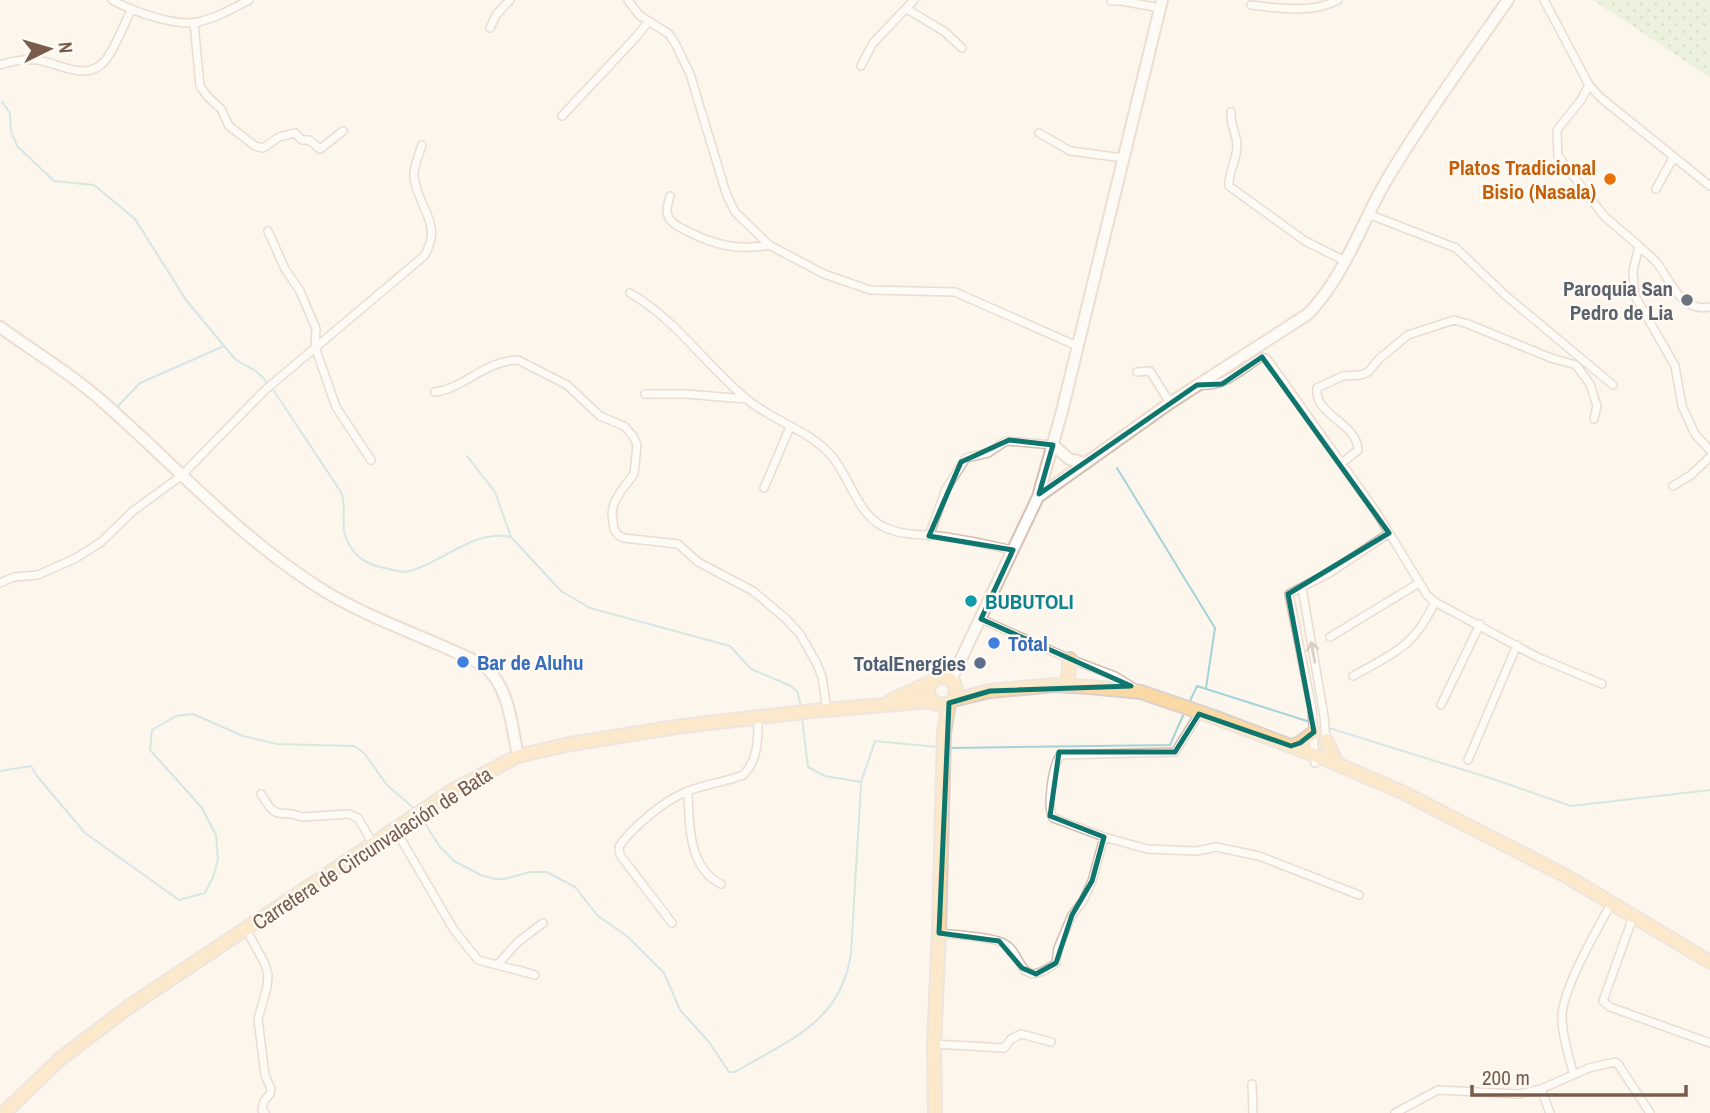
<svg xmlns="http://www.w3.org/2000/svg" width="1710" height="1113" viewBox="0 0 1710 1113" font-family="'Archivo Narrow',sans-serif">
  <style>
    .park { fill: url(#park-dots) }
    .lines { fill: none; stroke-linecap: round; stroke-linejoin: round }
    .stream { stroke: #a5d3da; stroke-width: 2 }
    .street-casing { stroke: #d1beb0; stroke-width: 10 }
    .secondary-casing { stroke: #d6c0b0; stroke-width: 14 }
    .primary-casing { stroke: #dad1cd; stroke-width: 16 }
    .street { stroke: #fff; stroke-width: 7 }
    .secondary { stroke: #fff; stroke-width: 10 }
    .primary { stroke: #fbd9a5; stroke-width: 12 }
    .oneway { stroke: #af9d94 }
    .marked { fill: none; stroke: #0f766e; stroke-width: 5; stroke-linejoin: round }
    .food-dot { fill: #e8710a; stroke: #fffaf3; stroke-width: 2.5 }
    .worship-dot { fill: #6b7280; stroke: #fffaf3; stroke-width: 2.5 }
    .culture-dot { fill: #0f9aa8; stroke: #fffaf3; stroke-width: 2.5 }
    .shop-dot { fill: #3f7fe0; stroke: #fffaf3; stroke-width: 2.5 }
    .service-dot { fill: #5c6f8a; stroke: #fffaf3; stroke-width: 2.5 }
    .labels { text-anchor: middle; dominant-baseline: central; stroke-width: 5; stroke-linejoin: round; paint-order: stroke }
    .food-label { font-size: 21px; font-weight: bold; fill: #c56008; stroke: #fffaf3; text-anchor: end }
    .worship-label { font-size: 21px; font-weight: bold; fill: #5b616d; stroke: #fffaf3; text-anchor: end }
    .culture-label { font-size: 21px; font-weight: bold; fill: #0d838f; stroke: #fffaf3; text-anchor: start }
    .shop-label { font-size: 21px; font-weight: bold; fill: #366cbe; stroke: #fffaf3; text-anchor: start }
    .service-label { font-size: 21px; font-weight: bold; fill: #4e5e75; stroke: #fffaf3; text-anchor: end }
    .street-label { font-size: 21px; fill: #7a5c4d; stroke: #fffaf3 }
  </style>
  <defs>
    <pattern id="park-dots" width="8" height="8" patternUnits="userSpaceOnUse" patternTransform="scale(1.75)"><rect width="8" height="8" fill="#d8ecc9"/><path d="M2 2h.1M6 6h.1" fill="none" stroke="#b4c2a5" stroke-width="1.8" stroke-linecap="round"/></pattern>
  </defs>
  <rect width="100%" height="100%" fill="#fdf6ec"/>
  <path class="park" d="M1593,0H1710V78Z"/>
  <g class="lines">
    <path class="stream" d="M2,102L10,113L11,131L17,146L54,181L94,185L135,219L186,300L235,359C249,369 257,368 268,384
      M272,388L341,492C347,506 341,521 345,535C353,558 367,565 389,569C396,571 404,573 410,571C443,562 474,529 511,537L561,591L590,608L730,646L751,669L789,685L797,691L801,706
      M118,406L140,383L224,346
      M467,456L495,492L511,537
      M1117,468L1215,628L1206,688
      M1189,703L1197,686L1310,722
      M802,718L808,767L825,776L861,782L875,741L937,747
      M1329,728L1493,779L1571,806L1710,790
      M950,748L1170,745L1185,711
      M0,771L31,766L37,776L85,833L179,900L205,893L213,877L218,860L216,835L202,808L150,750L152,730L176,716L193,714L243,736L277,744L354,746L364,753L387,785L416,810
      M421,817L440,847L454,861L481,875L495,879H504L530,872H547L575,887L598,916L628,937L664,973L680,1010L709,1042L729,1072H735C790,1039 841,1023 851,953L861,784"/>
    <defs>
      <path id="street" d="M112,0C132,11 176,27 198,22C216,18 232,9 249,0
        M628,0L639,15L669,34L676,45L690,74L726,193L735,212L769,245L824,274L870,290L955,292L1077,346
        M1544,0L1589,85L1601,98L1710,186
        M1111,1H1122L1160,8
        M1251,5C1278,8 1312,14 1338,0
        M907,9L945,32L962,48
        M194,23L200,86L208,97L221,109L229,126L255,146L263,148L279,137L295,133L302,140H309L320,149L343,131
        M490,28L496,15L510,0
        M0,65C12,61 24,59 37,60C59,63 85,82 104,62C116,48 123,25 132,9
        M861,66L873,43L914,0
        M1589,85L1581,100L1557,130L1558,156L1604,216L1639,246L1633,271L1635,296L1675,366L1682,406L1695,434L1710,450
        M1231,112C1230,129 1237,132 1237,146C1237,160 1228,172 1229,186L1305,241L1345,261
        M562,116L637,36L648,22
        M1039,133L1070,151L1124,158
        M1656,189L1673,158
        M670,196C668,204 665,211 669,218C673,225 681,228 687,231C714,245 739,251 769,245
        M1368,214L1456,248L1505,295L1613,385
        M268,231L285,269L300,291L316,329L315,347L336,407L371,460
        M1640,247C1645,252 1652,257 1657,263C1671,281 1681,313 1710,307
        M630,293C677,320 707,367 749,401C774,421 807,430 829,453C849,474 856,512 882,526C902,536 918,534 939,536C964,539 989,545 1013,550
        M1137,372L1150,371L1170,403
        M1198,385C1225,388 1240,370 1262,357L1267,359L1377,513L1427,595L1435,602L1537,657L1602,684
        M435,392C465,388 484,361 518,360L567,385L600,416L624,426L633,436L637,445L634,474L621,491L614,503L612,514L614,529L618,535L624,538L678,544L698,562L753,591L785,618L800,634L817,664L822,677L827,710
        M645,394H686L746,399
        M1342,463L1358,450C1357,422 1314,416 1317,388L1343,376L1361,375L1368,372L1379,359L1408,335L1454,320L1468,324L1551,358L1576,365L1590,384L1597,406L1594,419
        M1673,486L1691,475L1710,457
        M764,488L790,427
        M929,536L946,489L966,458L988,453L1006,441L1053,445
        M0,583L14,577L38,575L76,558L101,542L133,511L181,476L265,390L424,256C444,224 418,209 414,177C413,167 419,155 422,145
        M1302,588L1324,716L1326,742
        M981,619L1070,659L1115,676L1136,689
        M1330,637L1419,583
        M1353,676C1394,653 1414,647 1435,602
        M1441,705L1480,624
        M1199,714L1175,752L1060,755C1053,767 1046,805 1053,818L1104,837L1147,849L1197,851L1216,847L1259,856L1359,895
        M1468,760L1517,645
        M1315,763L1312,709L1289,594L1331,572L1389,533
        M688,791C689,823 688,868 721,884
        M261,794C279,825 279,807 302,817L349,814L358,818L373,844
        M395,829L454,930L478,960L535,975L519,970
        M1633,917L1603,1001L1610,1007L1710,1043
        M672,923L620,855L619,847C631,828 665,800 686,792C705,784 725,782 743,775C759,759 758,738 758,717
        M246,929L265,964L268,975L267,987L258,1019L265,1075L271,1089L270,1094L264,1101L262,1110L265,1113
        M939,933C957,935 984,936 1001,942C1026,951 1015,993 1056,963L1058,948L1072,915L1083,901L1092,881L1104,837
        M498,964L518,942L543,923
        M934,1044L1004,1048L1011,1039L1021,1034L1051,1042
        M1573,1073C1569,1055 1561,1033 1562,1014C1564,987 1597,929 1611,904
        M1252,1084L1253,1113
        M1541,1089L1550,1113
        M1395,1113L1438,1090L1519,1094L1541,1089L1589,1068L1615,1062L1618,1064L1650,1113"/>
      <path id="secondary" d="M0,327C34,352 71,373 103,402C176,466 242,541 326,592C376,622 433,639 485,666C510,690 511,723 518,756
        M1053,445L1069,459L1086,463
        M1038,497L1170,403L1308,314C1344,277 1360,226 1386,181C1423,119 1466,60 1508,0
        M951,680L1038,497L1062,411L1162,0"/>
      <path id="primary" d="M928 691a14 14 0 1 1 28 0a14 14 0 1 1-28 0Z
        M1067,685L1070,659
        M953,700L990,691L1055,685L1090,687L1141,692L1214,717L1325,759L1402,792L1566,876L1710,962
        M890,701L931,682
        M1326,740L1337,764
        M1291,746L1300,743L1314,732
        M4,1113L60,1059L130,1006L455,789L518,756L570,744L683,726L812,711L932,701
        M935,1113L934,1044L939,933L944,733L949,703"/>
    </defs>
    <use href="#street" class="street-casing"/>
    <use href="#secondary" class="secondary-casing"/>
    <use href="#primary" class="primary-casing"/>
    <use href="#street" class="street"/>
    <use href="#secondary" class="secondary"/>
    <use href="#primary" class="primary"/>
  </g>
  <defs><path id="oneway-shaft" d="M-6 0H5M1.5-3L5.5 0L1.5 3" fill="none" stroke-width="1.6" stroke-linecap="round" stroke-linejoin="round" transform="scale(1.75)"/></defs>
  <use class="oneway" href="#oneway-shaft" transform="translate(1313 652) rotate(-100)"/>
  <path d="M0 0H1710V1113H0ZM1262,357L1389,533L1288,594L1314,732L1300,743L1291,746L1199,714L1175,752H1059L1050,816L1104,837L1092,881L1072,915L1056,963L1036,974L1022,968L999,941L939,933L949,703L990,691L1131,686L981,619L1013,550L929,536L961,462L1009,440L1053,445L1039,494L1197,385L1222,384Z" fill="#fdf6ec" fill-opacity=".55" fill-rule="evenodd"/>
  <path class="marked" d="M1262,357L1389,533L1288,594L1314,732L1300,743L1291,746L1199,714L1175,752H1059L1050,816L1104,837L1092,881L1072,915L1056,963L1036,974L1022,968L999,941L939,933L949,703L990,691L1131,686L981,619L1013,550L929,536L961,462L1009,440L1053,445L1039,494L1197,385L1222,384Z"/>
  <circle class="food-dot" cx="1610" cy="179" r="7"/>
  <circle class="worship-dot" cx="1687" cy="300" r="7"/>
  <circle class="culture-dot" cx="971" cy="601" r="7"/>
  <g class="shop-dot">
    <circle cx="994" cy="643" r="7"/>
    <circle cx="463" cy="662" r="7"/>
  </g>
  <circle class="service-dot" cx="980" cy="663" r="7"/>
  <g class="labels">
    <g class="food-label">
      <text x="1596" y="167">Platos Tradicional<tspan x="1596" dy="24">Bisio (Nasala)</tspan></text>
    </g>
    <g class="worship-label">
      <text x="1673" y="288">Paroquia San<tspan x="1673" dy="24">Pedro de Lia</tspan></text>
    </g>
    <g class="culture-label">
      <text x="985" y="601">BUBUTOLI</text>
    </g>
    <g class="shop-label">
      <text x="1008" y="643">Total</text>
      <text x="477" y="662">Bar de Aluhu</text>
    </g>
    <g class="service-label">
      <text x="966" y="663">TotalEnergies</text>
    </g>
    <g class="street-label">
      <text transform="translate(372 848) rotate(-33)">Carretera de Circunvalación de Bata</text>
    </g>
  </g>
  <g transform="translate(49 49) rotate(85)" stroke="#fffaf3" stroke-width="5" paint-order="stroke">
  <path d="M0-5L12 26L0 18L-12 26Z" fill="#7a5c4d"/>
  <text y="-10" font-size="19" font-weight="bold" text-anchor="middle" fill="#7a5c4d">N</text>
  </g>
  <path d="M1472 1085v10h214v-10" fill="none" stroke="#7a5c4d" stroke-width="3.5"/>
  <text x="1482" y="1085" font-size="21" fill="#7a5c4d" stroke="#fffaf3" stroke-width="5" paint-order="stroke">200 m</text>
</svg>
